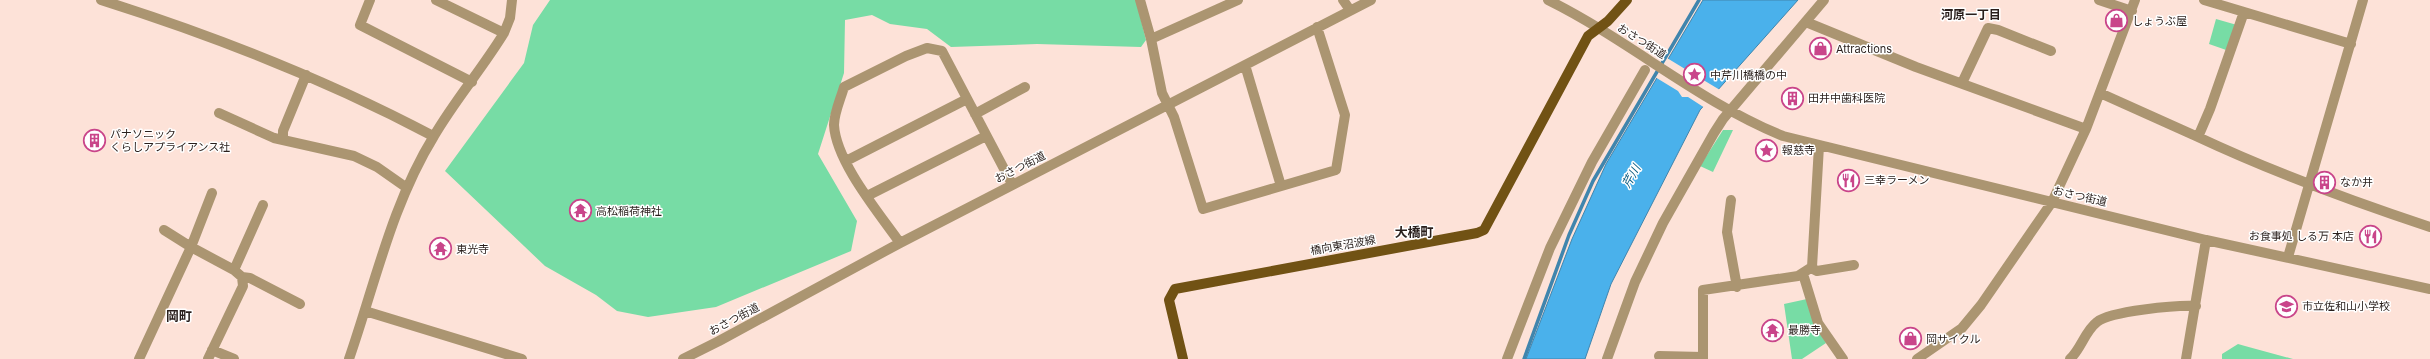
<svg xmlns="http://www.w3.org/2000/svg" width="2430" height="359" viewBox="0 0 2430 359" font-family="Inter,'Noto Sans JP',sans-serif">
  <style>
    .green { fill: #77dca5 }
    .water { fill: #4ab1eb; stroke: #4085ad }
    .pier { fill: #fde2d8 }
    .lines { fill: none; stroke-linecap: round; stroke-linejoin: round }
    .stream { stroke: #4085ad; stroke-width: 3.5 }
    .minor { stroke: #ab9571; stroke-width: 10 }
    .major { stroke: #715214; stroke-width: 10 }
    .labels { text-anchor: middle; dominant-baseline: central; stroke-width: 3; stroke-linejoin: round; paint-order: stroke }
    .poi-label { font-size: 11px; fill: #291f1c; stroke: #fff; text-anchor: start }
    .street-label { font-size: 11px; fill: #291f1c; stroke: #fff }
    .neighbourhood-label { font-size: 12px; font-weight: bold; fill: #291f1c; stroke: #fff }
    .water-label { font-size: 12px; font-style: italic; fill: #0c5d83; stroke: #fff }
    .quarter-label { font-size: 13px; font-weight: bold; fill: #291f1c; stroke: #fff }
  </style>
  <rect width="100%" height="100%" fill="#fde2d8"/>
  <path class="green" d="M550,0H1136L1146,40L1141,47L1037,44L951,47L927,29L890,24L872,15L845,20L844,73L818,154L857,221L851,251L716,307L648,317L617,311L596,295L545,266L445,171L524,63L533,25Z
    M2216,19L2237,25L2229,51L2209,44Z
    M1723,130H1733L1713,172L1700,166Z
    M1807,299L1826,343L1802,359H1792L1784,304Z
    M2238,344L2245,346L2293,359H2222V354Z"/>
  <path class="water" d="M1703,0H1798L1700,110L1611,284L1585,359H1526L1572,239L1606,164Z"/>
  <path class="pier" d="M1667,58L1690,72H1696L1700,78L1720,90L1705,108L1688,97H1682L1678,91L1655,77Z"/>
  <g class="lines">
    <path class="stream" d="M1524,359L1569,235L1593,181L1699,0"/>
    <path class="minor" d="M101,0C215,36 327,80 433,136
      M370,0L360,25L472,82
      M436,0L504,33
      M1140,0L1151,39L1162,93L1174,117L1203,209L1336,170L1345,115L1317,27
      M1343,0L1350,10
      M1548,0C1629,40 1699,102 1783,136L2206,240L2430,289
      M2099,0L2132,11
      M2204,0L2351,44
      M2244,12L2210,109L2198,137C2273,172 2351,201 2430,227
      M1806,22L1916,67L2086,129
      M1151,39L1238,0
      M1245,65L1281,186
      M1962,83L1988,28L1998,30L2051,51
      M2100,93L2198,137
      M219,113L274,138L354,156L377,167L407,188
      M975,114L1025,87
      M283,140V131L306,75
      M846,161L967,99
      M867,196L986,136
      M1731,200L1727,232L1737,287
      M164,230L191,247L212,193
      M900,243C879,213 836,162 834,125C834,113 841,98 844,87L906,56L927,48L942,51L1012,184
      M2288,257L2363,0
      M1811,268L1817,271L1854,265
      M234,270L263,205
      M1803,274L1818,323L1843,359
      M242,277L250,278L300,304
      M365,311L522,359
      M212,350L234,359
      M1659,356L1703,357
      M139,359L191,247L234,270L242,277L243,286L208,359
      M349,359C375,284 392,204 434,136C455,100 482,69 504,33L510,18L512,0
      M683,359L719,341L900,243L1371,0
      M1507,359L1550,248L1592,162L1645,70
      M1607,359L1635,282L1663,223L1714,133L1723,119L1824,0
      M1703,359V290L1798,276L1812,267L1819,146
      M1917,359L1962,328L1981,305L2052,202L2086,129L2135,0
      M2070,359C2081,349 2085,331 2097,322C2110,311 2177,305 2196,306
      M2186,359L2206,240"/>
    <path class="major" d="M1183,359L1169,300L1175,289L1477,233L1484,230L1588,36L1608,21L1627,0"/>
  </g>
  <defs>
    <symbol id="shop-ring" viewBox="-11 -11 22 22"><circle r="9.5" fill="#fff" stroke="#c9458a" stroke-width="1.5"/><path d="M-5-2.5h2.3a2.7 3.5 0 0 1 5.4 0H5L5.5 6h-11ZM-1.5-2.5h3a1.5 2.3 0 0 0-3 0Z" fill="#c9458a"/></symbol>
    <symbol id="sight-ring" viewBox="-11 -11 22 22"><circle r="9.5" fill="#fff" stroke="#c9458a" stroke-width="1.5"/><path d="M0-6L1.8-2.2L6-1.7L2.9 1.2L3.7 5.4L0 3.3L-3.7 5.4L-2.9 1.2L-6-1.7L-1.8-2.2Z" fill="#c9458a"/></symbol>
    <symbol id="building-ring" viewBox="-11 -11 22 22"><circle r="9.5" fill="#fff" stroke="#c9458a" stroke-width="1.5"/><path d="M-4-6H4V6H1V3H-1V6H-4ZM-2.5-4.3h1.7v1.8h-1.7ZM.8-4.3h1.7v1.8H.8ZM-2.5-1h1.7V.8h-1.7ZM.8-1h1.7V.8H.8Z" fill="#c9458a"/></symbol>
    <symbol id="restaurant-ring" viewBox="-11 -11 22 22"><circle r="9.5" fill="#fff" stroke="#c9458a" stroke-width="1.5"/><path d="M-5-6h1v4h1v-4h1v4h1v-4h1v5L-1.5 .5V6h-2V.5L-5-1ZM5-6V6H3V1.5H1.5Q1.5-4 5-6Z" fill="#c9458a"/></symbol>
    <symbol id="temple-ring" viewBox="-11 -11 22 22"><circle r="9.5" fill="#fff" stroke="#c9458a" stroke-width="1.5"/><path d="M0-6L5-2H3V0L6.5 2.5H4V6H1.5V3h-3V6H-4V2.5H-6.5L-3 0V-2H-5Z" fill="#c9458a"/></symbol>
    <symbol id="school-ring" viewBox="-11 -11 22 22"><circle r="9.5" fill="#fff" stroke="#c9458a" stroke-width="1.5"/><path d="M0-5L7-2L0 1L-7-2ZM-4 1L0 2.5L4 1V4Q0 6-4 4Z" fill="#c9458a"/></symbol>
  </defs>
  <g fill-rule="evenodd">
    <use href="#shop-ring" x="2104" y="8" width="25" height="25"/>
    <use href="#shop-ring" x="1808" y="36" width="25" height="25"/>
    <use href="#sight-ring" x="1682" y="62" width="25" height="25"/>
    <use href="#building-ring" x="1780" y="86" width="25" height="25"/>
    <use href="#building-ring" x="82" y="128" width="25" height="25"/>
    <use href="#sight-ring" x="1754" y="138" width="25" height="25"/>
    <use href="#restaurant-ring" x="1836" y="168" width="25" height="25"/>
    <use href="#building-ring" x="2312" y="170" width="25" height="25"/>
    <use href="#temple-ring" x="568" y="198" width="25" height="25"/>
    <use href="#restaurant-ring" x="2358" y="224" width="25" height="25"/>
    <use href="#temple-ring" x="428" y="236" width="25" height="25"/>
    <use href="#school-ring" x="2274" y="294" width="25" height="25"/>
    <use href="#temple-ring" x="1760" y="318" width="25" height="25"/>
    <use href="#shop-ring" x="1898" y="326" width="25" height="25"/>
  </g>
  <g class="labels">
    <g class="poi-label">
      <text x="2132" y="21">しょうぶ屋</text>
      <text x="1836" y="49">Attractions</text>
      <text x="1710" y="75">中芹川橋橋の中</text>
      <text x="1808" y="98">田井中歯科医院</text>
      <text x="110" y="134">パナソニック<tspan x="110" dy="13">くらしアプライアンス社</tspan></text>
      <text x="1782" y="150">報慈寺</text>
      <text x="1864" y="180">三幸ラーメン</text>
      <text x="2340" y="182">なか井</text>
      <text x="596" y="211">高松稲荷神社</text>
      <text x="2354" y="236" text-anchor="end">お食事処 しる万 本店</text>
      <text x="456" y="249">東光寺</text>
      <text x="2302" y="306">市立佐和山小学校</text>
      <text x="1788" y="330">最勝寺</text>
      <text x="1926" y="339">岡サイクル</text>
    </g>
    <g class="street-label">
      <text transform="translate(1642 41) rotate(32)">おさつ街道</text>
      <text transform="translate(1020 167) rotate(-27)">おさつ街道</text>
      <text transform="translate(2080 196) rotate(13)">おさつ街道</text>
      <text transform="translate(1343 245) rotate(-10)">橋向東沼波線</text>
      <text transform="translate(734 319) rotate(-28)">おさつ街道</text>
    </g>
    <g class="neighbourhood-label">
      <text x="1971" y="14">河原一丁目</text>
    </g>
    <g class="water-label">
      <text transform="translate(1631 176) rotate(-61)">芹川</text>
    </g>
    <g class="quarter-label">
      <text x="1414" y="232">大橋町</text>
      <text x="179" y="316">岡町</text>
    </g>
  </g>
</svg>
